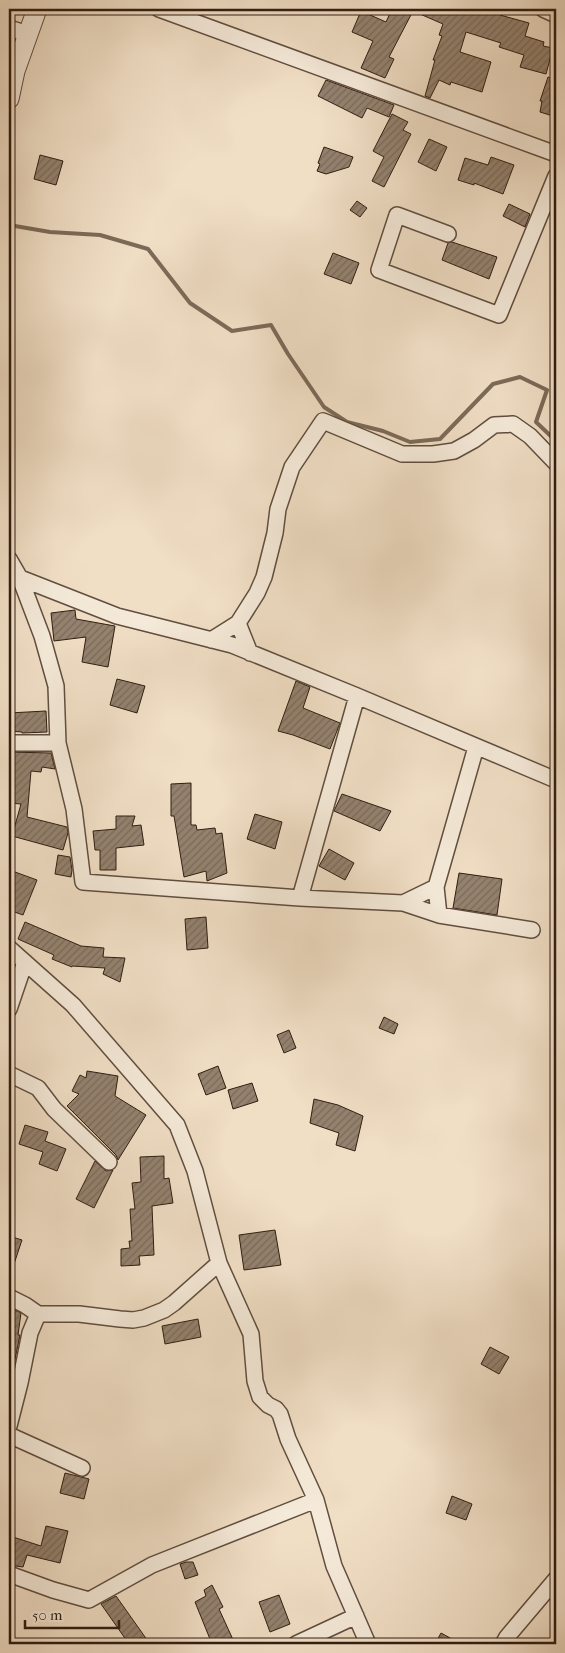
<svg xmlns="http://www.w3.org/2000/svg" width="565" height="1653" viewBox="0 0 565 1653" font-family="'IM FELL French Canon',serif">
  <style>
    .lines { fill: none; stroke-linecap: round; stroke-linejoin: round }
    .stream { stroke: #7c6a59; stroke-width: 4 }
    .building { fill: url(#building-hatch); stroke: #301e12 }
    .minor-casing { stroke: #604e3f; stroke-width: 18 }
    .tertiary-casing { stroke: #604e3f; stroke-width: 21 }
    .minor { stroke: #f5ead9; stroke-width: 15 }
    .tertiary { stroke: #f5ead9; stroke-width: 19 }
  </style>
  <defs>
    <pattern id="building-hatch" width="6" height="6" patternUnits="userSpaceOnUse" patternTransform="scale(1.25)"><rect width="6" height="6" fill="#94826f"/><path d="M-1 1l2-2M0 6l6-6M5 7l2-2" fill="none" stroke="#796a5a"/></pattern>
  </defs>
  <rect width="100%" height="100%" fill="#f0dec5"/>
  <filter id="stains"><feTurbulence type="fractalNoise" baseFrequency=".004" numOctaves="4"/><feColorMatrix values="0 0 0 0 .2 0 0 0 0 .09 0 0 0 0 .02 0 0 0 .5 -.17"/></filter>
  <radialGradient id="worn" r=".72"><stop offset=".6" stop-color="#630" stop-opacity="0"/><stop offset="1" stop-color="#630" stop-opacity=".3"/></radialGradient>
  <g class="lines">
    <path class="stream" d="M9,225L50,232L100,235L148,249L190,303L232,331L271,325L288,354L324,407L347,422L383,431L410,442L440,439L493,384L520,377L547,390L536,422L556,441"/>
  </g>
  <path class="building" d="M392,9H502L500,15L529,23L525,36L544,42L543,46L553,48L546,74L520,67L524,55L499,47L501,43L466,32L460,52L491,62L482,92L451,82L450,85L439,80L430,98L425,96L435,60H433L442,36L439,35L443,24L413,11L389,57L394,59L385,78L361,68L373,41L352,32L361,11L386,22Z
    M548,77L556,80V117L540,112L542,101H540Z
    M326,80L394,105L389,117L367,108L362,118L318,96Z
    M392,114L408,122L403,130L411,134L384,187L372,181L384,157L373,151Z
    M429,139L447,147L436,171L418,162Z
    M324,147L353,157L349,167L326,174L317,171L320,164L318,163Z
    M40,155L63,161L56,185L34,179Z
    M491,157L514,165L503,194L474,183V185L458,180L465,158L488,165Z
    M357,201L367,208L360,217L350,210Z
    M509,204L530,214L525,227L503,216Z
    M452,242L497,257L489,279L442,260L448,243Z
    M333,253L359,263L351,284L324,274Z
    M75,610L76,619L115,626L108,667L82,662L86,637L54,641L51,613Z
    M117,679L145,686L137,713L110,705Z
    M296,681L310,687L303,708L340,723L330,749L293,735L278,731Z
    M46,711L47,732L22,733V732L9,731V713Z
    M9,752L51,753L55,769L42,767L41,772L31,771L27,817L67,827L68,833L63,850L12,836L21,804L9,803L12,760H9Z
    M191,783V825H196L197,830L215,828L216,834L222,833L227,873L207,881L206,871L184,877L174,816H171V784Z
    M342,794L391,811L380,831L334,811Z
    M255,814L282,822L275,849L247,839Z
    M116,816H135L132,826L141,825L144,845L116,848V870H100V850H95L93,831L116,829Z
    M329,849L354,863L345,880L319,866Z
    M58,855L70,857L72,870L71,877L55,874Z
    M15,872L37,880L23,915L9,910V889Z
    M459,873L502,879L497,915L453,908Z
    M206,917L208,948L187,950L185,919Z
    M25,922L81,946L104,948L103,957L125,958L120,982L103,974L105,968L72,966V967L52,959L54,955L18,939Z
    M384,1017L398,1024L394,1034L379,1028Z
    M289,1030L296,1048L284,1053L277,1035Z
    M218,1066L226,1088L206,1095L198,1074Z
    M87,1071L118,1076L115,1096L146,1115L118,1160L116,1155L67,1106L79,1094L72,1091L80,1075L86,1078Z
    M252,1083L258,1101L233,1109L228,1090Z
    M314,1099L338,1105L363,1116L355,1151L336,1145L339,1133L310,1123Z
    M25,1125L48,1132L45,1141L66,1149L57,1171L39,1164L43,1152L19,1144Z
    M164,1156V1179L169,1178L173,1203L152,1206L154,1255L139,1256L140,1265L121,1266V1249L130,1248L129,1241H132L130,1209H135L132,1183L141,1182L140,1157Z
    M95,1161L106,1171L113,1170L94,1208L76,1199Z
    M275,1230L281,1265L244,1270L239,1235Z
    M9,1236L22,1240L11,1273H9Z
    M9,1307L21,1313L18,1335H20L13,1369L9,1368Z
    M198,1319L201,1337L165,1344L162,1326Z
    M490,1347L509,1357L499,1374L481,1364Z
    M65,1473L89,1479L84,1499L60,1493Z
    M452,1496L472,1504L466,1520L446,1513Z
    M46,1526L68,1531L60,1563L27,1555L23,1567L9,1565V1549L13,1537L41,1546Z
    M186,1562H193L198,1575L185,1579L180,1564Z
    M212,1585L223,1607L219,1609L235,1644H212L195,1602L206,1596L204,1590Z
    M279,1595L290,1624L270,1632L259,1602Z
    M116,1596L150,1644H129L101,1604Z
    M441,1633L461,1644H435Z"/>
  <g class="lines">
    <defs>
      <path id="minor" d="M159,9L556,154
        M543,9L556,15
        M9,28L28,34
        M448,234L397,215L379,270L499,315L556,176
        M9,559L20,578L42,636L56,686L58,743L74,809L83,882L300,898L357,696
        M15,576L117,616L232,645L357,696L556,780
        M238,623L250,653
        M211,640L238,623L257,593L264,577L275,533L278,509L292,467L323,421L402,454H433L454,451L474,440L494,425L513,424L530,436L556,463
        M9,743H58
        M436,887L439,915
        M300,898L403,903L436,887L476,747
        M403,903L439,915L532,930
        M9,948L73,1005L177,1125L195,1171L219,1263L251,1334L255,1381L260,1397L268,1405L276,1409L280,1414L288,1439L316,1500L334,1566L368,1644
        M9,1009L25,962
        M9,1074L38,1088L54,1109L109,1162
        M9,1297L25,1305L38,1314H79L120,1319L133,1320L144,1318L164,1310L174,1303L219,1263
        M9,1426L20,1383L30,1333L38,1314
        M9,1435L82,1468
        M9,1574L53,1590L89,1600L152,1565L316,1500
        M296,1644L356,1616
        M503,1644L507,1637L556,1579"/>
      <path id="tertiary" d="M9,99L15,71L37,9"/>
    </defs>
    <use href="#minor" class="minor-casing"/>
    <use href="#tertiary" class="tertiary-casing"/>
    <use href="#minor" class="minor"/>
    <use href="#tertiary" class="tertiary"/>
  </g>
  <rect width="565" height="1653" fill="none" stroke="#f0dec5" stroke-width="30"/>
  <rect x="10" y="10" width="545" height="1633" fill="none" stroke="#301e12" stroke-width="2.5"/>
  <rect x="15" y="15" width="535" height="1623" fill="none" stroke="#301e12"/>
  <path d="M25 1620v8h94v-8" fill="none" stroke="#301e12" stroke-width="2.5"/>
  <text x="32" y="1620" font-size="15" fill="#301e12" stroke="#f5ead9" stroke-width="4" paint-order="stroke">50 m</text>
  <rect width="100%" height="100%" filter="url(#stains)"/>
  <rect width="100%" height="100%" fill="url(#worn)"/>
</svg>
